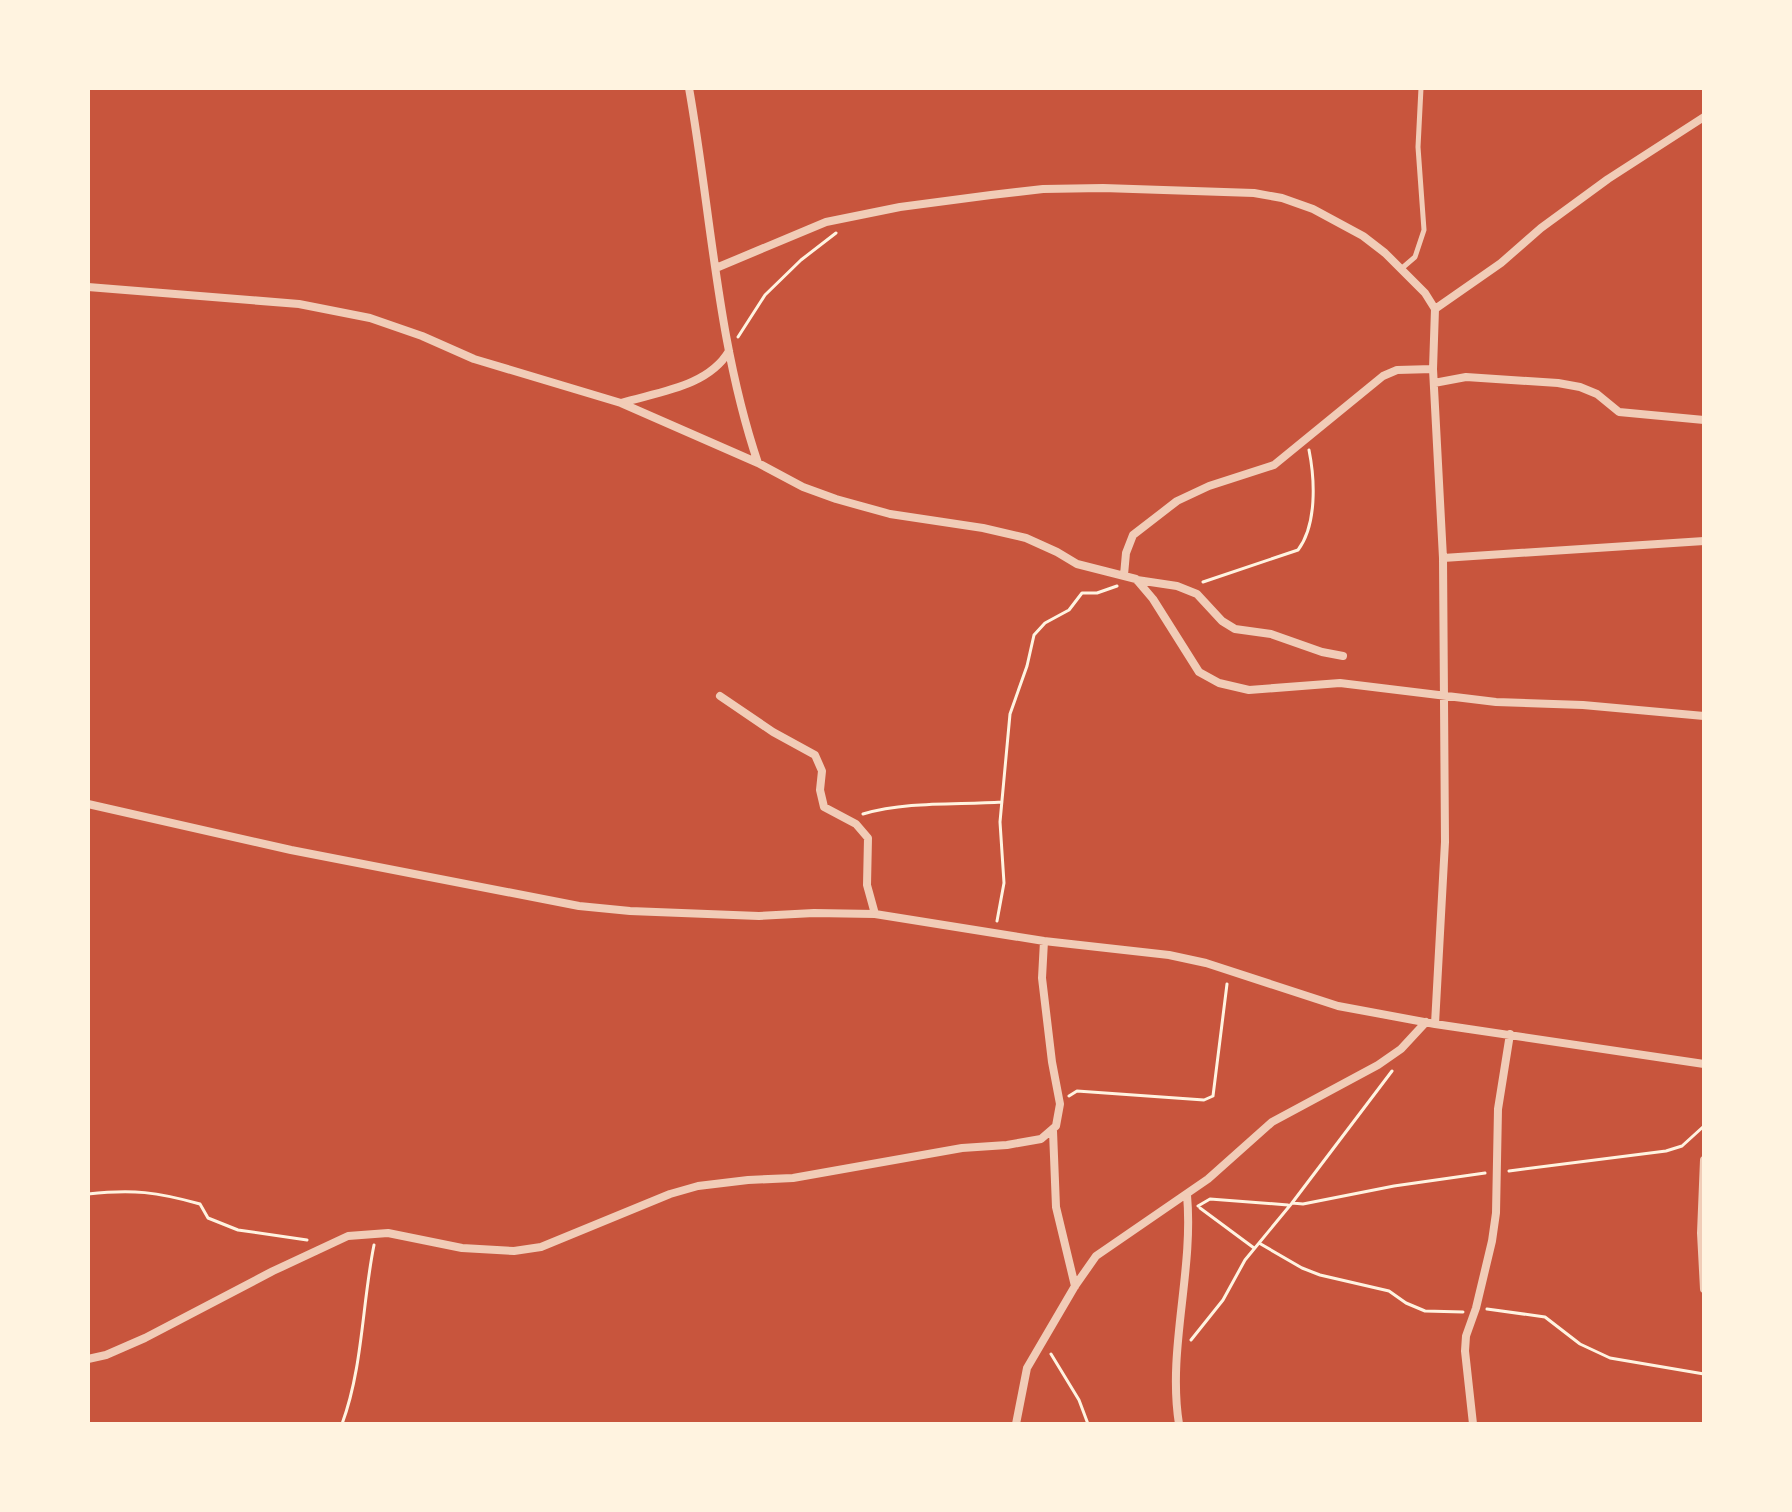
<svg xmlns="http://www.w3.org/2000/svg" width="1792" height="1512" viewBox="0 0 1792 1512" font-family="'Asap Condensed',sans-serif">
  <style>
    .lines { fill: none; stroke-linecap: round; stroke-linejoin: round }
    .path { stroke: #fff3e0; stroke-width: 3 }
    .service { stroke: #f1ccb7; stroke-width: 5 }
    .minor { stroke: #f1ccb7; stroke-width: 8 }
  </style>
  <rect width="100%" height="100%" fill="#c8553d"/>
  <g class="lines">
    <path class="path" d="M738,337L765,295L801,260L836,233
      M1203,582L1298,550C1317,525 1315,480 1309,450
      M863,814C907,801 957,805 1002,802
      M997,921L1004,883L1000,822L1010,714L1027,666L1034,635L1045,623L1069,610L1082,593H1097L1117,586
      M1069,1096L1077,1091L1204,1100L1213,1096L1227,984
      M1509,1171L1666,1151L1682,1146L1704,1126
      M88,1194C133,1189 157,1192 200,1204L208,1218L238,1230L307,1240
      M1292,1203L1303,1204L1394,1186L1485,1173
      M1198,1206L1210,1199L1288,1205
      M1200,1208L1254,1248
      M1259,1243L1302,1268L1320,1275L1389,1291L1406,1303L1425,1311L1463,1312
      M1487,1309L1545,1317L1580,1344L1610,1358L1704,1374
      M1191,1340L1223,1300L1245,1260L1292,1203L1392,1071
      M1051,1354L1079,1400L1088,1424
      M342,1424C363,1367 362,1304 374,1245"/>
    <path class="service" d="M1401,269L1415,257L1424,230L1418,147L1421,88"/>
    <path class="minor" d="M689,88C711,212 717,342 758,463
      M716,268L826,222L900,207L991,195L1043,189L1103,188L1254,193L1282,198L1313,209L1363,236L1385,253L1425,293L1435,309L1433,369L1443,558L1445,842L1435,1024
      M88,287L299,304L370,318L422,336L474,359L621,403L758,463L803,487L836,499L890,514L983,528L1026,538L1057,552L1077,564L1136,579L1153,599L1199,672L1219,683L1249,690L1340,683L1496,702L1583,705L1704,716
      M1435,309L1501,263L1541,228L1608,179L1704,117
      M1434,383L1466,377L1558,383L1580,387L1597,394L1619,412L1704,420
      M621,403C657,392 708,387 729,351
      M1443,558L1704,541
      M1124,575L1126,553L1133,535L1177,501L1209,486L1274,465L1383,376L1397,370L1433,369
      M1137,580L1177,586L1197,594L1222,621L1235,629L1271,634L1322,652L1343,656
      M720,696L773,732L815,755L822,771L820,790L824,807L856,824L868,838L867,885L875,914
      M88,804L291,850L579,906L630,911L759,916L814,913L875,914L1044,941L1169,955L1206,963L1338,1006L1435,1024L1704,1064
      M1053,1131L1056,1207L1075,1286
      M1704,1160L1701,1233L1704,1289
      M88,1359L106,1355L145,1338L273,1271L348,1236L388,1233L462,1248L514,1251L541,1247L670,1194L698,1186L748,1180L793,1178L962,1148L1007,1145L1041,1139L1056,1126L1060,1104L1052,1062L1042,978L1044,941
      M1016,1424L1027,1368L1075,1286L1096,1256L1208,1179L1272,1122L1378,1065L1401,1049L1426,1022
      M1179,1424C1167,1350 1194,1271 1187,1195
      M1473,1424L1465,1351L1466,1336L1476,1308L1492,1241L1496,1213L1498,1109L1510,1034"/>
  </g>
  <rect width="1792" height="1512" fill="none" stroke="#fff3e0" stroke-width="180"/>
</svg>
